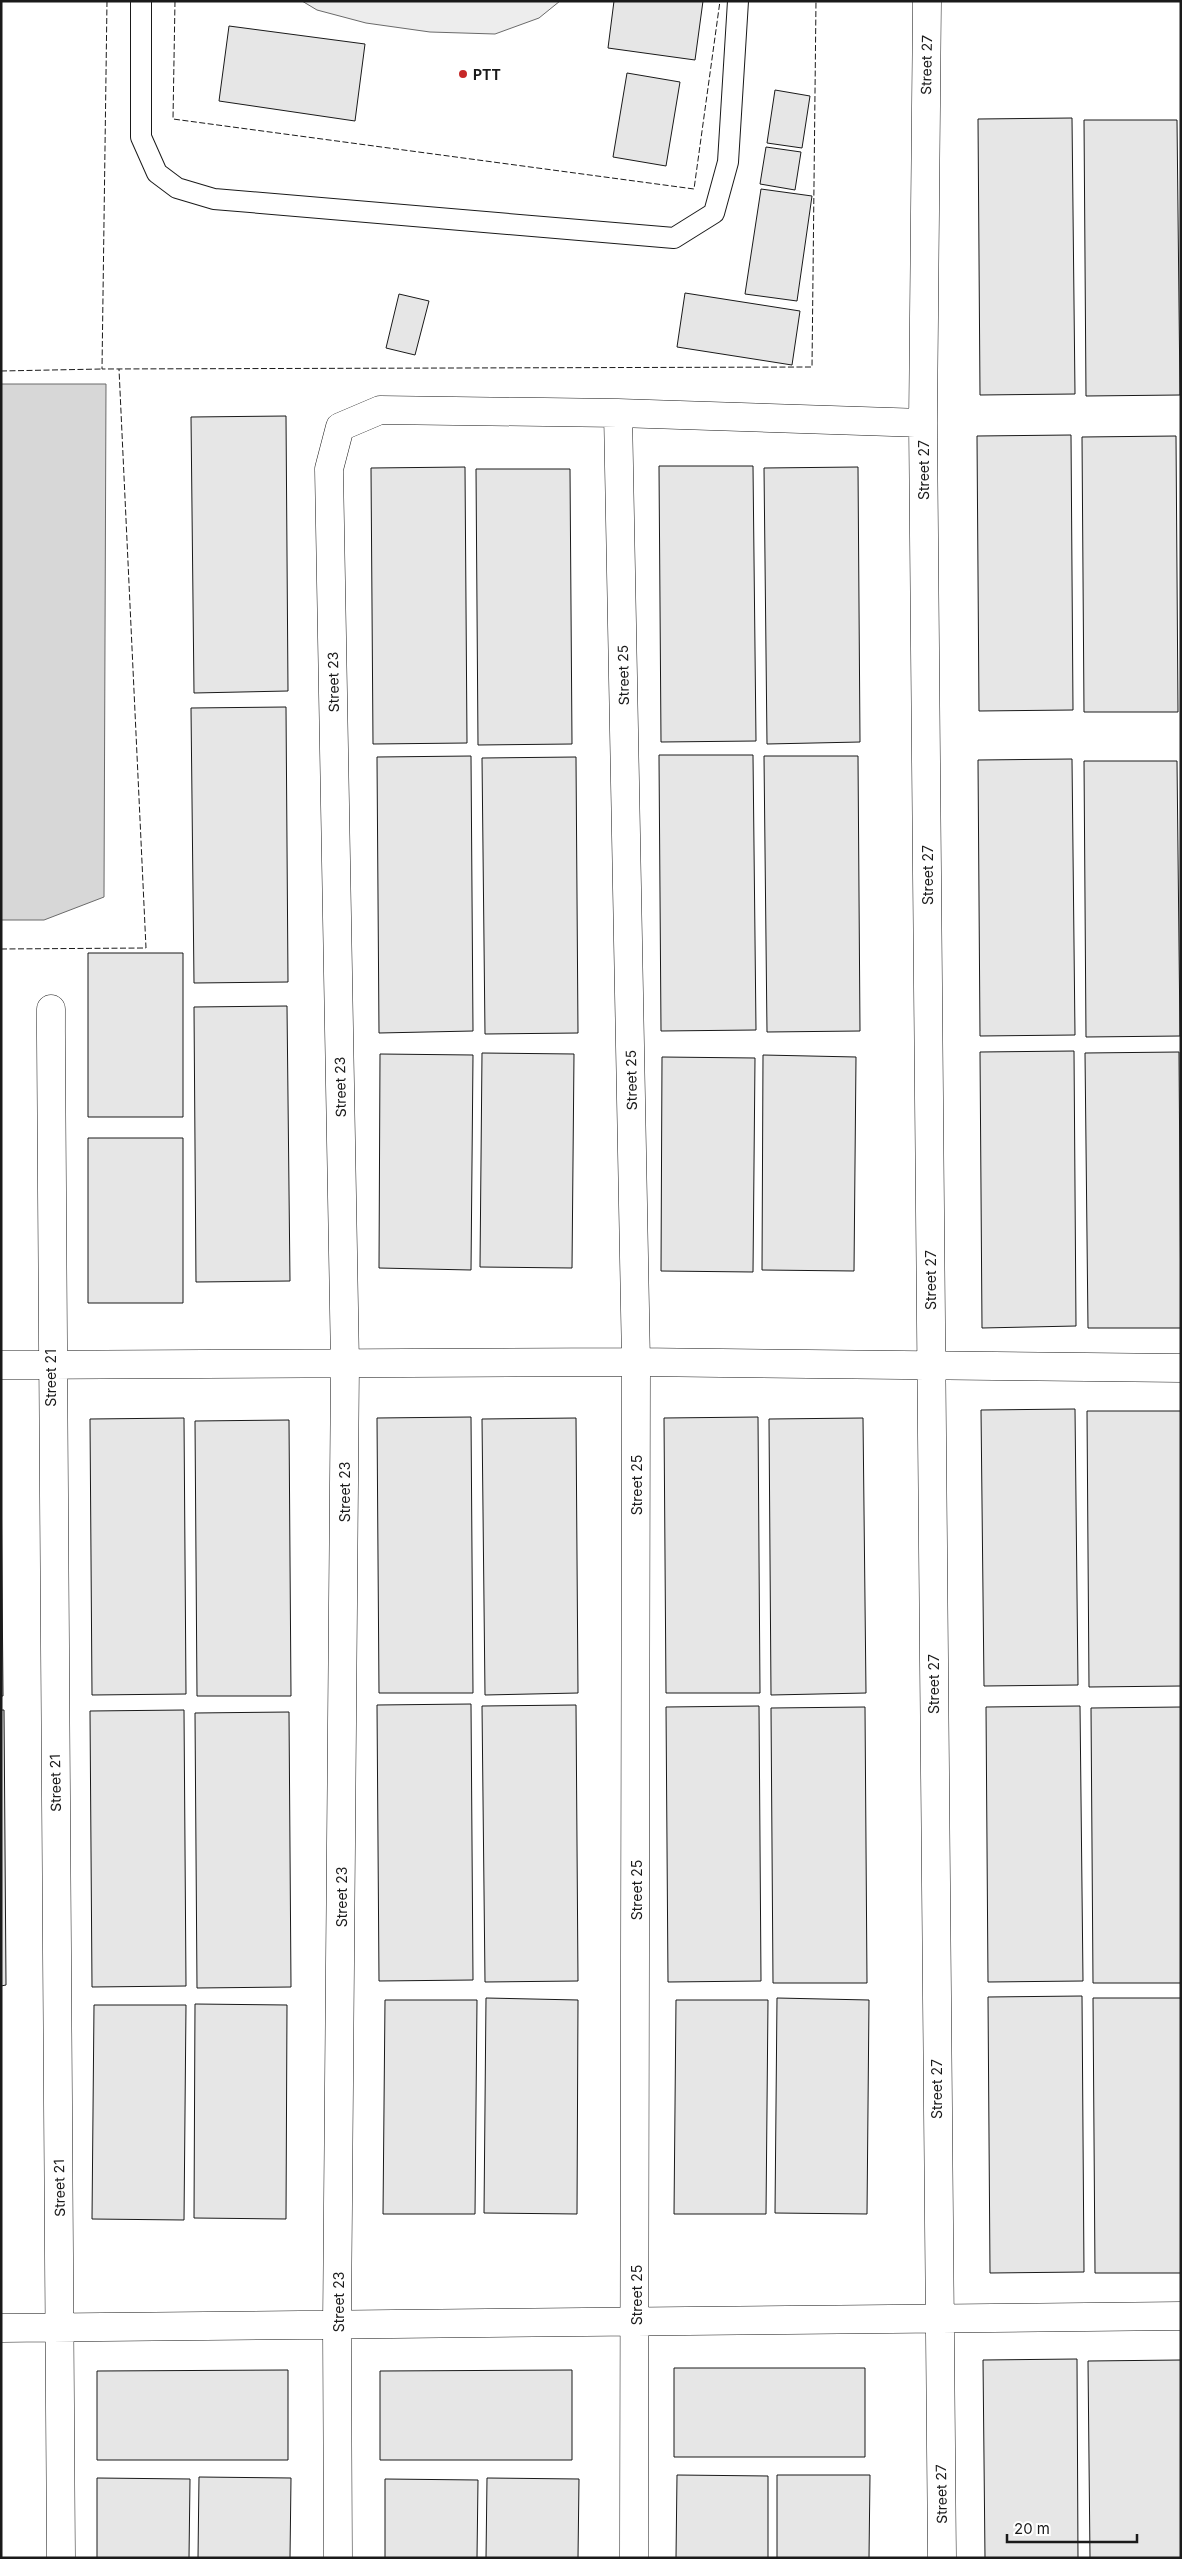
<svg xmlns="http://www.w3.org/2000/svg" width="1182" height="2559" viewBox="0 0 1182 2559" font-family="Inter,sans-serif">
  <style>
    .built { fill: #ededed; stroke: #6a6a6a }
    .water { fill: #d7d7d7; stroke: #6a6a6a }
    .building { fill: #e6e6e6; stroke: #1a1a1a }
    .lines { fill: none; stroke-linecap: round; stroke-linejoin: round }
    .lane-casing { stroke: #1a1a1a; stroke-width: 22 }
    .street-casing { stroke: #1a1a1a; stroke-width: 29 }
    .lane { stroke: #fff; stroke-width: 20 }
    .street { stroke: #fff; stroke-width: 28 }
    .fence { stroke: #1a1a1a; stroke-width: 1; stroke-dasharray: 6 2.5; stroke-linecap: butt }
    .poi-dot { fill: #c62828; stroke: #fff; stroke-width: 2 }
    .labels { text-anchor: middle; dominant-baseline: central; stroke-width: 4; stroke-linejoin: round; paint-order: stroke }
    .street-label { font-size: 14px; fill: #1a1a1a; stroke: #fff }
    .poi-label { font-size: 14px; font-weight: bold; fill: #1a1a1a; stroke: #fff; text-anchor: start }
  </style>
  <rect width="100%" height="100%" fill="#fff"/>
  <path class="built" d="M302,1H560L539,18L495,34L430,32L366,23L317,10Z"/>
  <path class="water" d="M1,384H106L104,897L44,920H1Z"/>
  <path class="building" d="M614,1H703L695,60L608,48Z
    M229,26L365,44L355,121L219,101Z
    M627,73L680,82L666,166L613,157Z
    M775,90L810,96L802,148L767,143Z
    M1072,118L1075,394L980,395L978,119Z
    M1084,120H1177L1180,395L1086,396Z
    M766,147L801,152L795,190L760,184Z
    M761,189L812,196L797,301L745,294Z
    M685,293L800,311L792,365L677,347Z
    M399,294L429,301L415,355L386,348Z
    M286,416L288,691L194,693L191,417Z
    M1071,435L1073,710L979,711L977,436Z
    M1176,436L1178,712H1084L1082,437Z
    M659,466H753L756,741L661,742Z
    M465,467L467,743L373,744L371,468Z
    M858,467L860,742L767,744L764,468Z
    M476,469H570L572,744L478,745Z
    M286,707L288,982L194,983L191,708Z
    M659,755H753L756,1030L661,1031Z
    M471,756L473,1031L379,1033L377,757Z
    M764,756H858L860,1031L767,1032Z
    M576,757L578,1033L485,1034L482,758Z
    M1072,759L1075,1035L980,1036L978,760Z
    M1084,761H1177L1180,1036L1086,1037Z
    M88,953H183V1117H88Z
    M287,1006L290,1281L196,1282L194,1007Z
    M1074,1051L1076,1326L982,1328L980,1052Z
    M1179,1052L1181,1328H1088L1085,1053Z
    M482,1053L574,1054L572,1268L480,1267Z
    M380,1054L473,1055L471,1270L379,1268Z
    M763,1055L856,1057L854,1271L762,1270Z
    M662,1057L755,1058L753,1272L661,1271Z
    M88,1138H183V1303H88Z
    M1075,1409L1078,1685L984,1686L981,1410Z
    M1087,1411H1181V1686L1089,1687Z
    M471,1417L473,1693H379L377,1418Z
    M758,1417L760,1693H666L664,1418Z
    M184,1418L186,1694L92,1695L90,1419Z
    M576,1418L578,1693L485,1695L482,1419Z
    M863,1418L866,1693L771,1695L769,1419Z
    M289,1420L291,1696H197L195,1421Z
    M1,1458L3,1696H1Z
    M471,1704L473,1980L379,1981L377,1705Z
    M576,1705L578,1981L485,1982L482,1706Z
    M759,1706L761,1981L668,1982L666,1707Z
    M1080,1706L1083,1981L988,1982L986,1707Z
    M865,1707L867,1983H773L771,1708Z
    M1181,1707V1983H1093L1091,1708Z
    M1,1710H4L6,1985L1,1986Z
    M184,1710L186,1986L92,1987L90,1711Z
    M289,1712L291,1987L197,1988L195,1713Z
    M1082,1996L1084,2272L990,2273L988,1997Z
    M486,1998L578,2000L577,2214L484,2213Z
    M777,1998L869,2000L867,2214L775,2213Z
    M1093,1998H1181V2273H1095Z
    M385,2000H477L475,2214H383Z
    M676,2000H768L766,2214H674Z
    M195,2004L287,2005L286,2219L194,2218Z
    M94,2005H186L184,2220L92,2219Z
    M1077,2359L1078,2558H985L983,2360Z
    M1181,2360V2558H1090L1088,2361Z
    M674,2368H865V2457H674Z
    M288,2370V2460H97V2371Z
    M572,2370V2460H380V2371Z
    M677,2475L768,2476V2558H676Z
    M777,2475H870L869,2558H777Z
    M199,2477L291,2478L290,2558H198Z
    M97,2478L190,2479L189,2558H97Z
    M487,2478L579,2479L578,2558H486Z
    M385,2479L478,2480L477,2558H385Z"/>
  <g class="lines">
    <defs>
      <path id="lane" d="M141,1V137L157,173L177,188L214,199L674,238L714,213L728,162L738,1"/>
      <path id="street" d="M927,1L923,423L942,2558
        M618,413L636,1362L634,2558
        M51,1009C50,1525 61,2041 61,2558
        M1,1365L636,1362L1181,1368
        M1,2328L1181,2316
        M338,2558L337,2325L345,1364L329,469L340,427L380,410L618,413L923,423"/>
    </defs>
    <use href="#lane" class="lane-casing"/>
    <use href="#street" class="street-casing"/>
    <use href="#lane" class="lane"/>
    <use href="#street" class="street"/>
    <path class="fence" d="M107,1L102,369L812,367L816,1
      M175,1L173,119L694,189L720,1
      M1,371L102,369
      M1,949L146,948L119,369"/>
  </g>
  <circle class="poi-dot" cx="463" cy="74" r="5"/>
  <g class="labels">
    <g class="street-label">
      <text transform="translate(926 65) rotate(-89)">Street 27</text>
      <text transform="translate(923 470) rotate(-90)">Street 27</text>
      <text transform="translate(623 675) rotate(-91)">Street 25</text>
      <text transform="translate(333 682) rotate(-91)">Street 23</text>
      <text transform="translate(927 875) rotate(-90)">Street 27</text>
      <text transform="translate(631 1080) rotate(-91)">Street 25</text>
      <text transform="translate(340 1087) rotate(-91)">Street 23</text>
      <text transform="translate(930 1280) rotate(-90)">Street 27</text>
      <text transform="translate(50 1378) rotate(-90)">Street 21</text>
      <text transform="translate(636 1485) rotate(-90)">Street 25</text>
      <text transform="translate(344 1492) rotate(-90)">Street 23</text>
      <text transform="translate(933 1684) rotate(-90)">Street 27</text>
      <text transform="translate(55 1783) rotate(-91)">Street 21</text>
      <text transform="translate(636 1890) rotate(-90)">Street 25</text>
      <text transform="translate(341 1897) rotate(-90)">Street 23</text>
      <text transform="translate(936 2089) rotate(-90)">Street 27</text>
      <text transform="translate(59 2188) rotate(-91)">Street 21</text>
      <text transform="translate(636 2295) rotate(-90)">Street 25</text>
      <text transform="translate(338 2302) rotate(-90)">Street 23</text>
      <text transform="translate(941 2494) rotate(-91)">Street 27</text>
    </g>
    <g class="poi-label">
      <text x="473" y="74">PTT</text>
    </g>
  </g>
  <rect width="1182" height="2559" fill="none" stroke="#1a1a1a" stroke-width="5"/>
  <path d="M1007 2534v8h130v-8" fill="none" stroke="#1a1a1a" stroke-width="2.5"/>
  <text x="1014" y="2534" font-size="15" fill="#1a1a1a" stroke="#ffffff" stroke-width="4" paint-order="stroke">20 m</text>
</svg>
